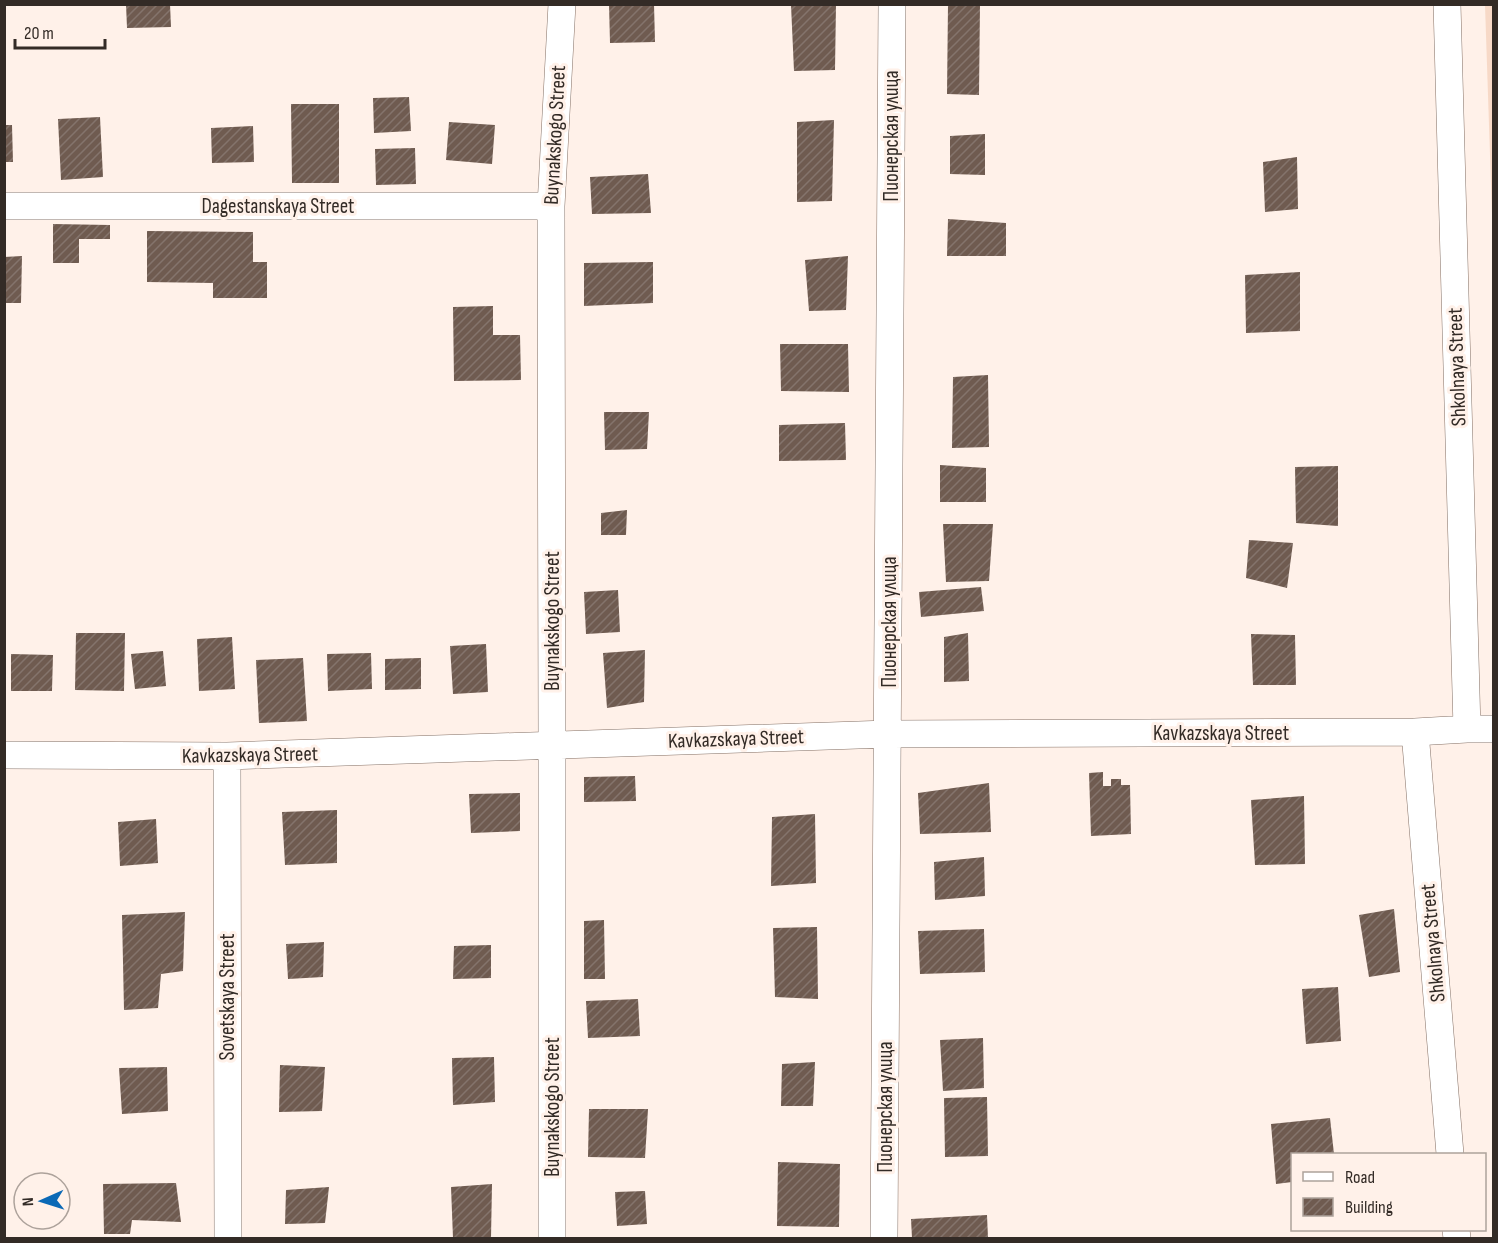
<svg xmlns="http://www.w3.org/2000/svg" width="1498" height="1243" viewBox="0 0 1498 1243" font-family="'Sofia Sans Condensed',sans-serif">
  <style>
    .grass { fill: #f7d9c7 }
    .building { fill: url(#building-hatch) }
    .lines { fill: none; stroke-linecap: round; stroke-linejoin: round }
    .minor-casing { stroke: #857166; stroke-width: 28 }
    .minor { stroke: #fff; stroke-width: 27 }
    .labels { text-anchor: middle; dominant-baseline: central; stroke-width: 6; stroke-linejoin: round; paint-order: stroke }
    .street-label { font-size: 21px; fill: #332b26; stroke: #fff1e9 }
  </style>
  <defs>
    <pattern id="building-hatch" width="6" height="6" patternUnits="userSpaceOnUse" patternTransform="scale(1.5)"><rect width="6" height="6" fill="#6f5b50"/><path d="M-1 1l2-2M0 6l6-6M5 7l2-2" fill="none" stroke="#84746c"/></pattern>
  </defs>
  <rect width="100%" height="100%" fill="#fff1e9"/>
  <path class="grass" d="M1485,5H1494L1493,245Z"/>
  <path class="building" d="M126,4H170L171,27L127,28Z
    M609,4H654L655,42L610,43Z
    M836,4L835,70L794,71L791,5Z
    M948,4H980L979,95L947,94Z
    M409,97L411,131L374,133L373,98Z
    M291,104H339V183H292Z
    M100,117L103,177L61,180L58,119Z
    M834,120L832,201L797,202V122Z
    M449,122L495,125L492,164L446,160Z
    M4,125H12L13,162H4Z
    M253,126L254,162L212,163L211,128Z
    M985,134V175L950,174V136Z
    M415,148L416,184L376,185L375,149Z
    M1297,157L1298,209L1265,212L1263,162Z
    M648,174L651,213L592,214L590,177Z
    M948,219L1006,223V256H947Z
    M53,224L110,225V239H79V263H53Z
    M147,231L253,232V262H267V298H213V283L147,282Z
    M22,256L21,303H4V257Z
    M848,256L846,310L809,311L805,260Z
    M653,262V303L584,306V263Z
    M1300,272V331L1246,333L1245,275Z
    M493,306V335H520L521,380L454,381L453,307Z
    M780,344H848L849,392L781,391Z
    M988,375L989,447L952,448L953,377Z
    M604,412H649L647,449L605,450Z
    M845,423L846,460L779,461V425Z
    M940,465L986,468V502H940Z
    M1338,466V526L1296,523L1295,467Z
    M627,510L626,535H601V513Z
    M943,524H993L989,581L946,582Z
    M1249,540L1293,543L1287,588L1246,578Z
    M981,587L984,611L921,617L919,592Z
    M618,590L620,632L586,634L584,592Z
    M76,633H125L124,691L75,690Z
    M968,633L969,681L944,682V637Z
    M1251,634L1295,635L1296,685H1253Z
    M232,637L235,689L199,691L197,639Z
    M486,644L488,692L453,694L450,646Z
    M645,650L644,702L607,708L603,653Z
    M163,651L166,686L135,689L131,654Z
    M371,653L372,689L328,691L327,654Z
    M11,654L53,655L52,691H11Z
    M303,658L307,721L259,723L256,660Z
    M421,658V689L385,690V659Z
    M1103,772V786H1111V779H1121V785H1130L1131,834L1091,836L1089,773Z
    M635,776L636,801L584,802V777Z
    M989,783L991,832L920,834L918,793Z
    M520,793V831L471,833L469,794Z
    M1304,796L1305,864L1255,865L1251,800Z
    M337,810V863L285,865L282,812Z
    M815,814L816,883L771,886L772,817Z
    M156,819L158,863L120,866L118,822Z
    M984,857L985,896L935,900L934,862Z
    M1394,909L1400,972L1369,977L1359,915Z
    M185,912L183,971L161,974L158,1008L124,1010L122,915Z
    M604,920L605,979H584V921Z
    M817,927L818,999L775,997L773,928Z
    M984,929L985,972L920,974L918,931Z
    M324,942L323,977L288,979L286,944Z
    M491,945V978L453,979L454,946Z
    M1338,987L1341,1041L1306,1044L1302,989Z
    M638,999L640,1036L588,1038L586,1001Z
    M983,1038L984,1088L943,1091L940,1040Z
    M494,1057L495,1102L453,1105L452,1058Z
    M815,1062L813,1106H781L782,1064Z
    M280,1065L325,1067L322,1111L279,1112Z
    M167,1067L168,1111L122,1114L119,1068Z
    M987,1097L988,1156L945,1157L944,1098Z
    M589,1109H648L645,1158L588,1157Z
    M1330,1118L1334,1154H1292V1182L1276,1184L1271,1124Z
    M778,1162L840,1164L839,1227L777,1226Z
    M176,1183L181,1222L132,1220L130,1234H104L103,1184Z
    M492,1184L491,1238H453L451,1187Z
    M329,1187L325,1223L285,1224L286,1190Z
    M645,1191L647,1224L617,1226L615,1192Z
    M987,1215L988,1238H912L911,1219Z"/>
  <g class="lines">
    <defs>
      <path id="minor" d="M1447,4L1467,729
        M4,206H551
        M1415,732L1450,1154
        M4,755L227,756L888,734L1415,732L1467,729H1494
        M227,756L228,1238
        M1456,1230L1457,1238
        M552,1238V746L551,206L562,4
        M884,1238L892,4"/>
    </defs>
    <use href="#minor" class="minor-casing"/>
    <use href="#minor" class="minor"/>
  </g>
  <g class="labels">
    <g class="street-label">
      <text transform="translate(555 135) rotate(-87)">Buynakskogo Street</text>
      <text transform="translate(891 136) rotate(-90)">Пионерская улица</text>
      <text x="278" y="206">Dagestanskaya Street</text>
      <text transform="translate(1457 367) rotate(-92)">Shkolnaya Street</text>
      <text transform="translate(552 621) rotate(-90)">Buynakskogo Street</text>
      <text transform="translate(889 622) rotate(-90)">Пионерская улица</text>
      <text x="1221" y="733">Kavkazskaya Street</text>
      <text transform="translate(736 739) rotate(-2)">Kavkazskaya Street</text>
      <text transform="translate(250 755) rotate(-1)">Kavkazskaya Street</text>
      <text transform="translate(1433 943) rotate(-95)">Shkolnaya Street</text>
      <text transform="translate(227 997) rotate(-90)">Sovetskaya Street</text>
      <text transform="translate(552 1107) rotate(-90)">Buynakskogo Street</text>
      <text transform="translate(885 1107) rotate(-90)">Пионерская улица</text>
    </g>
  </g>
  <rect width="1498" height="1243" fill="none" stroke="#332b26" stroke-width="12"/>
  <rect x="1291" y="1153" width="195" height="78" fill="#fff1e9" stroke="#ada29b" stroke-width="1.5"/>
  <rect x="1303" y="1172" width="30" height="9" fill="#ffffff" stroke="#ada29b" stroke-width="1.5"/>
  <text x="1345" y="1183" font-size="18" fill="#332b26">Road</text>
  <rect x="1303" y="1198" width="30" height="18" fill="url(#building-hatch)" stroke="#ada29b" stroke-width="1.5"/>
  <text x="1345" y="1213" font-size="18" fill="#332b26">Building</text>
  <g transform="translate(42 1201) rotate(267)"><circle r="28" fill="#fff1e9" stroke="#ada29b" stroke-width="1.5"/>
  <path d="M0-4.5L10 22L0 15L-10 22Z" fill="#0b69b6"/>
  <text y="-9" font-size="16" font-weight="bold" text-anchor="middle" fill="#332b26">N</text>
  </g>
  <path d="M15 39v9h90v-9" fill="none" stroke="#332b26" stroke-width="3"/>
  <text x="24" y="39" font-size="18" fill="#332b26" stroke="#fff1e9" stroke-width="4.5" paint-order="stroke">20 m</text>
</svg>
